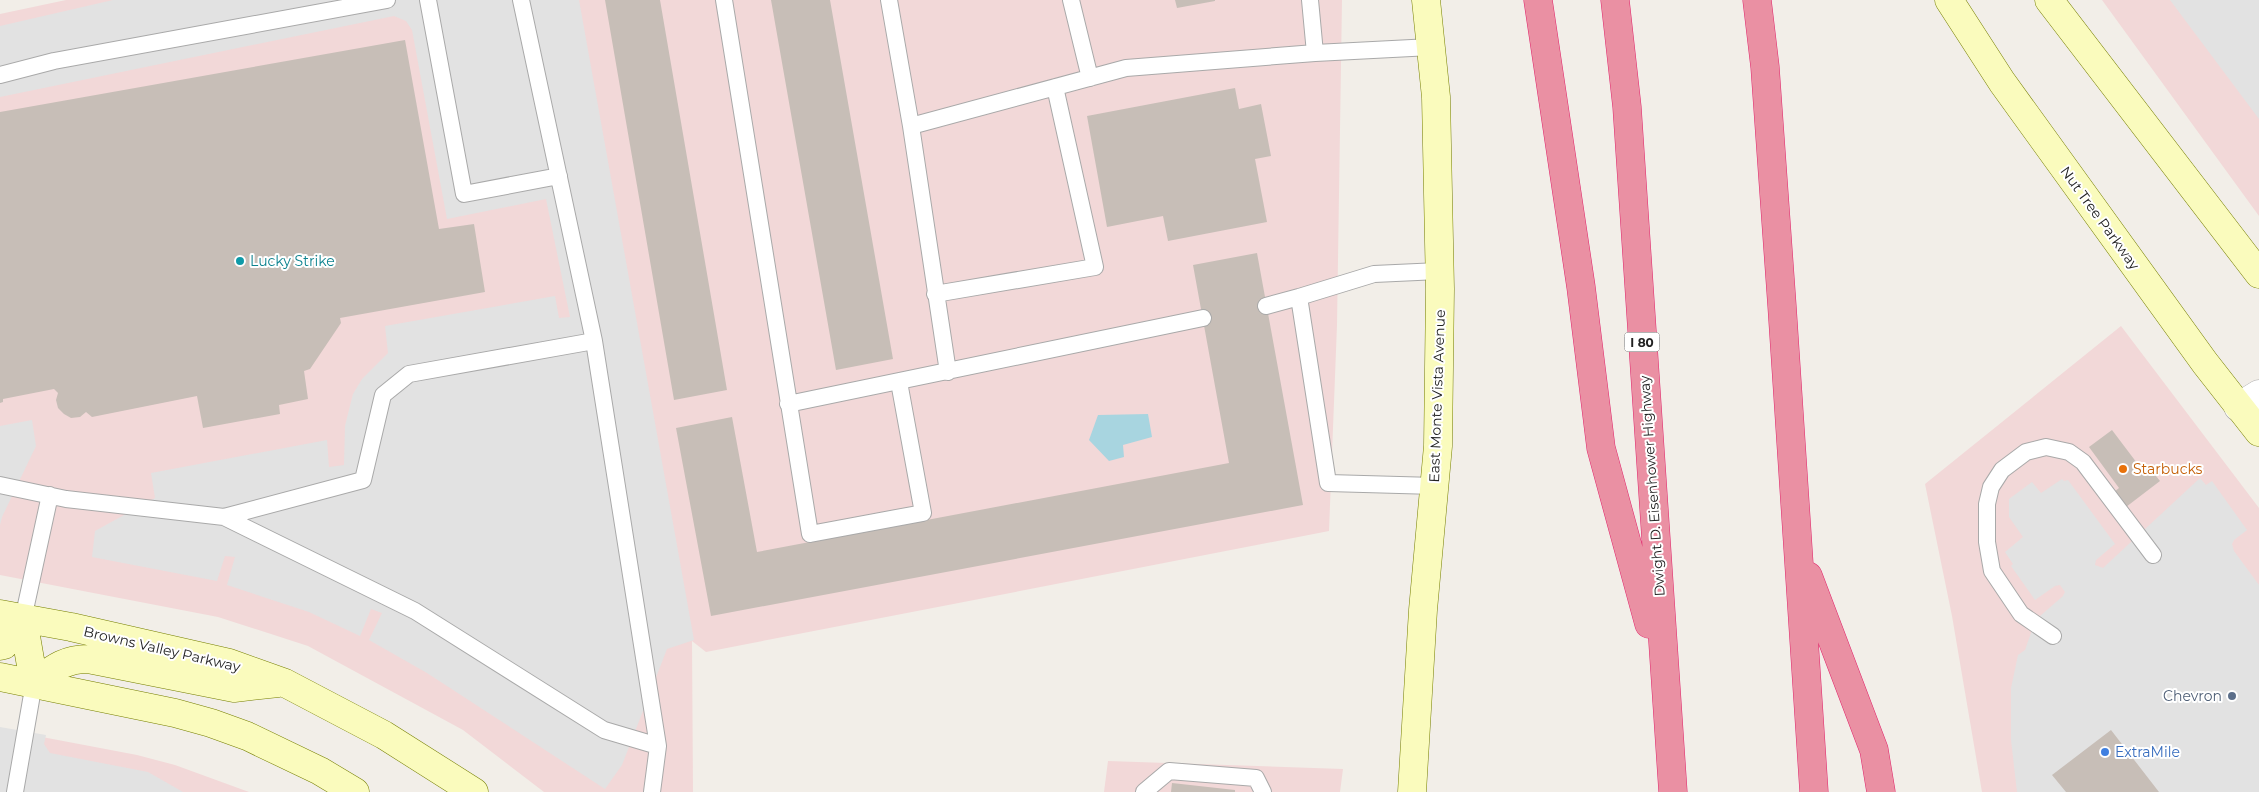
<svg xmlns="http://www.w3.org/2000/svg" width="2259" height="792" viewBox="0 0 2259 792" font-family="Montserrat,sans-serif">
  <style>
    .commercial { fill: #f2d8d8 }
    .parking { fill: #e2e2e2 }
    .water { fill: #a8d5e0 }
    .building { fill: #c7beb7 }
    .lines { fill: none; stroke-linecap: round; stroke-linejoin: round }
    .service-casing { stroke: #a9a9a9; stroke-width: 18 }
    .tertiary-casing { stroke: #a9a9a9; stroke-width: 29 }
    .secondary-casing { stroke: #767f02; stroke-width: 29 }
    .motorway-casing { stroke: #e0266c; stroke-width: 29 }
    .service { stroke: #fff; stroke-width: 16 }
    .tertiary { stroke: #fff; stroke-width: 28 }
    .secondary { stroke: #fafbbd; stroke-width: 28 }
    .motorway { stroke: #ea90a3; stroke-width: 28 }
    .culture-dot { fill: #0f9aa8; stroke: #fff; stroke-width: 2 }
    .food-dot { fill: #e8710a; stroke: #fff; stroke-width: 2 }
    .service-dot { fill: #5c6f8a; stroke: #fff; stroke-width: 2 }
    .shop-dot { fill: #3f7fe0; stroke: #fff; stroke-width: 2 }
    .labels { text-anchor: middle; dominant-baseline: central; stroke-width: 4; stroke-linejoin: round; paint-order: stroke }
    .shield { fill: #fff; stroke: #646464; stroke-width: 1 }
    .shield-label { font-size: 12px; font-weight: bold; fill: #222 }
    .street-label { font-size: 14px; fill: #222; stroke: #fff }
    .culture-label { font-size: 14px; fill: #0d838f; stroke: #fff; text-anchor: start }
    .food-label { font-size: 14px; fill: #c56008; stroke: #fff; text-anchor: start }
    .service-label { font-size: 14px; fill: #4e5e75; stroke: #fff; text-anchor: end }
    .shop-label { font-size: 14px; fill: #366cbe; stroke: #fff; text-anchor: start }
  </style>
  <rect width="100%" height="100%" fill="#f2eee8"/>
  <path class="commercial" d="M66,0H1342L1337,325L1329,531L706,652L692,641L693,792H544L463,730L308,646L218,617L0,575V14Z
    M2102,0H2259V216Z
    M2121,326L2259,508V792H1982L1952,616L1925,484Z
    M0,729L137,755L175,765L249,792H0Z
    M1108,761L1343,769L1340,792H1104Z"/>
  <path class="parking" d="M113,0H579L694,640L667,649L622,765L605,789L427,673L369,640L382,613L371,609L360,636L309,612L227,585L235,557L225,556L217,581L92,557L95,531L155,498L151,473L327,440L329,467L344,465L345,426L353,394L362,379L388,353L385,326L555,296L559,318L570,317L546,199L447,219L412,30L406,21L394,16L0,97V26Z
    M2170,0H2259V119Z
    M32,420L36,446L2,517L0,525V426Z
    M2200,478L2206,485L2212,481L2247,530L2234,540L2232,544L2234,551L2259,585V792H2017L2011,740V688L2018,655L2025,650L2031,633L2040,616L2063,596L2065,592L2060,585L2055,586L2035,600L2011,566L2013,564L2005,552L2023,537L2009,517V499L2032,482L2041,493L2062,479L2064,481L2068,480L2115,544L2096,560L2095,565L2103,568Z
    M0,727L46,735L44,744L50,753L148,772L183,792H0Z"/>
  <path class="water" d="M1148,414L1152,437L1123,445L1124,457L1109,461L1089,440L1098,415Z"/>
  <path class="building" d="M605,0H660L727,390L674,400Z
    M771,0H830L893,359L836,370Z
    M1175,0H1215V1L1177,8Z
    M405,40L439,229L474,224L485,292L340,318L341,323L310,369L304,371L308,399L279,405L280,414L203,428L197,396L92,417L86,412L80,417L71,418L64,414L58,408L56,400L58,393L54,389L3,399V402L0,403V112Z
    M1235,88L1239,109L1261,104L1271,156L1255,159L1267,222L1168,241L1163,216L1107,227L1087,116Z
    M1257,253L1303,505L711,616L676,428L732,417L757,552L1229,463L1193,265Z
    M2112,430L2143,471L2148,466L2160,481L2126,507L2114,492L2119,488L2089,447Z
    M2111,730L2159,792H2066L2052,775Z
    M1172,783L1235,790V792H1171Z"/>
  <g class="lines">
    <defs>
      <path id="service" d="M428,0L464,194L559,176
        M521,0L594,341
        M724,0L810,534L923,513L899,382
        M889,0L911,126
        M1071,0L1090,78
        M1310,0L1315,53
        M0,75L54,61L387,0
        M935,294L1095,267L1055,87
        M1266,306L1299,297
        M948,372L911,126L1126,68L1315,53L1431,47
        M788,404L1203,318
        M0,485L66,499L224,517L363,480L383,395L409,374L594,341L658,746L652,792
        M1435,486L1328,483L1299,297L1374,274L1439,271
        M224,517L415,611L604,730L658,746
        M23,619L50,495
        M2053,636L2021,614L1992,571L1987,542V504L1991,487L2002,470L2026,452L2046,447L2069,452L2083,462L2153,555
        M15,792L34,683
        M1144,792L1169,771L1256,778L1263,792"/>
      <path id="tertiary" d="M2238,407L2259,394"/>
      <path id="secondary" d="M1949,0L2002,82L2205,363L2259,432
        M2049,0L2259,274
        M0,614L71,627L229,663L285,683L384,735L474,792
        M23,619L34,683
        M0,646L4,645L23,619
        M0,677L175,713L211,723L247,736L320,771L355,792
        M34,683C53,669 64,659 88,659L234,688L278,683
        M1412,792L1423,610L1438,446L1440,289L1436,97L1426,0"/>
      <path id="motorway" d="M1538,0L1581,287L1601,448L1649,624
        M1615,0L1627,107L1673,792
        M1757,0L1765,67L1782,306L1814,792
        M1808,576L1874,750L1881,792"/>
    </defs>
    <use href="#service" class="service-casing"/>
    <use href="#tertiary" class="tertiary-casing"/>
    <use href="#secondary" class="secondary-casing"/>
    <use href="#motorway" class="motorway-casing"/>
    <use href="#service" class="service"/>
    <use href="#tertiary" class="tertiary"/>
    <use href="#secondary" class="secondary"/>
    <use href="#motorway" class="motorway"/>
  </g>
  <circle class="culture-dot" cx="240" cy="261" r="5"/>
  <circle class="food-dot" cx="2123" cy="469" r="5"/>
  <circle class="service-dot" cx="2232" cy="696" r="5"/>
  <circle class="shop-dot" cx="2105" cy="752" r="5"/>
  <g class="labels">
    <rect class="shield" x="1624.5" y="332.5" width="35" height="19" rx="4"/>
    <g class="shield-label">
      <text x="1642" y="342">I 80</text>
    </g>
    <g class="street-label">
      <text transform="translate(2100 218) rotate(54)">Nut Tree Parkway</text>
      <text transform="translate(1437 396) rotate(-88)">East Monte Vista Avenue</text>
      <text transform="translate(1652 486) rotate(-94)">Dwight D. Eisenhower Highway</text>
      <text transform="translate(162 649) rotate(13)">Browns Valley Parkway</text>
    </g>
    <g class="culture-label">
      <text x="250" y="261">Lucky Strike</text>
    </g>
    <g class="food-label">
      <text x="2133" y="469">Starbucks</text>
    </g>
    <g class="service-label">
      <text x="2222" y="696">Chevron</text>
    </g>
    <g class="shop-label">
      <text x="2115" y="752">ExtraMile</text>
    </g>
  </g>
</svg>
